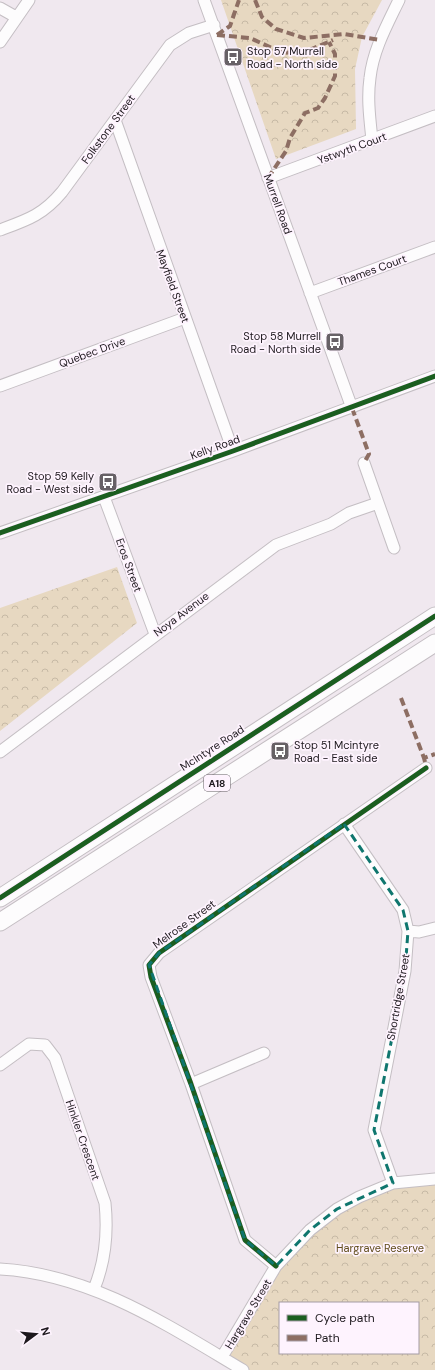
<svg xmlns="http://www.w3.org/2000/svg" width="435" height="1370" viewBox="0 0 435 1370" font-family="'DM Sans',sans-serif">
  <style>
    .park { fill: url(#park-crowns); fill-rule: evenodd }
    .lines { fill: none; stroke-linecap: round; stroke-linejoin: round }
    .minor-casing { stroke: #c4bec3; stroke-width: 13 }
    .primary-casing { stroke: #c4bec3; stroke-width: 19 }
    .minor { stroke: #fdfcfd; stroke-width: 11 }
    .primary { stroke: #fdfcfd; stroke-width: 17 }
    .quiet { stroke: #8d6e63; stroke-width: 4; stroke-dasharray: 8 4; stroke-linecap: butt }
    .cycleway-casing { stroke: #fef3fe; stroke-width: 8 }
    .cycleway { stroke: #1b5e20; stroke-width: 5 }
    .marked { fill: none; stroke: #0f766e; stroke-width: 3; stroke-dasharray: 8 5; stroke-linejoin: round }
    .labels { text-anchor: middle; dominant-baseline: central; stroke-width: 3.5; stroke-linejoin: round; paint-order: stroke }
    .shield { fill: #fef3fe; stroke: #605a60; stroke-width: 1 }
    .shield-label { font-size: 10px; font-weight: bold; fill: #1d181d }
    .poi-label { font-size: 11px; fill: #1d181d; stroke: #fef3fe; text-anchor: start }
    .street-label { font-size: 11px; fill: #1d181d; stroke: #fef3fe }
    .park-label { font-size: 11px; fill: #614e1c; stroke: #fef3fe }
  </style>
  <defs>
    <pattern id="park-crowns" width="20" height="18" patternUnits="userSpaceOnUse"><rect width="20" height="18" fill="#e7d8c1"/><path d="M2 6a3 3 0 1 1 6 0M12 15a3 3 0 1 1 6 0" fill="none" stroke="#c6b9a5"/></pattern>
  </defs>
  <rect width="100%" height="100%" fill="#f0e8ef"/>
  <path class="park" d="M221,0H382L362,37L355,69L356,129L276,159Z
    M117,567L137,623L0,731V608Z
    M435,1179V1370H243L222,1357L276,1266L337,1209L359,1197ZM280,1303H418V1353H280Z"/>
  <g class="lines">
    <defs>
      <path id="minor" d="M204,0L352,408
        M0,8L16,17
        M0,42L29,0
        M115,120L233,451
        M372,140C370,120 367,99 370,78C373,50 387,25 399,0
        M268,178L435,116
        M0,230C27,220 43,215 62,192L170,45L189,33L214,25
        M310,293L435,247
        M0,386L185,318
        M364,463L394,548
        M104,497L155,634
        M0,533L233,451L435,376
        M0,752L276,545L331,524L349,513L378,503
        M344,824L403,910L408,931L405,971L374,1130L393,1183
        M408,931L419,932L435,928
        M0,1065L29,1044L45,1045L55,1058L105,1203C108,1232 105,1262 94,1289
        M191,1084L264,1053
        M276,1266L245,1240L191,1084L151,977L149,965L159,953L426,768
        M0,1269C91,1274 167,1325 243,1370
        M222,1357L276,1266L310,1230L337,1209L359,1197L393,1183L435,1179"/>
      <path id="primary" d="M0,898L435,616
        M0,922L435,643"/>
    </defs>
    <use href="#minor" class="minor-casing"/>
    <use href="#primary" class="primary-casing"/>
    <use href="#minor" class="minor"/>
    <use href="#primary" class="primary"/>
    <path class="quiet" d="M255,0L262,17L276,29L304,38L344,34L380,40
      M217,35L250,38L283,53L307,51L333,40
      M217,35L230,26L239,0
      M268,178L286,151L290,138L305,113L318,108L325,98L335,76V54L329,42
      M352,408L369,454L364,463
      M401,698L424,758
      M425,762L424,758L435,754"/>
    <defs>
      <path id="cycleway" d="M0,533L233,451L435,376
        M0,898L435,616
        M276,1266L245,1240L191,1084L151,977L149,965L159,953L426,768"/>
    </defs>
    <use href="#cycleway" class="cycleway-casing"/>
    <use href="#cycleway" class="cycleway"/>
  </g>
  <path class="marked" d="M344,824L403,910L408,931L405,971L374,1130L393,1183L337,1209L310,1230L276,1266L245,1240L149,965L159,953Z"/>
  <defs>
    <symbol id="bus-square" viewBox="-11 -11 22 22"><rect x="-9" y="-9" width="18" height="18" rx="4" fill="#676166" stroke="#fef3fe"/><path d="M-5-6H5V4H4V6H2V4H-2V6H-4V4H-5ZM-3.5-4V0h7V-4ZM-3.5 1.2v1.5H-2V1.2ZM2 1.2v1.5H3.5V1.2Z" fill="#fff"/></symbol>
  </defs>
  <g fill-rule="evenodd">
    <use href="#bus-square" x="222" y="46" width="22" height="22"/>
    <use href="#bus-square" x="324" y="331" width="22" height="22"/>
    <use href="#bus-square" x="97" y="471" width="22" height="22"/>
    <use href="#bus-square" x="269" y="740" width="22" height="22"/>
  </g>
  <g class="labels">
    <rect class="shield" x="204" y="775" width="26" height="16" rx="3"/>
    <g class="shield-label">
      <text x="217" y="783">A18</text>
    </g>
    <g class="poi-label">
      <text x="247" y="51">Stop 57 Murrell<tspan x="247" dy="13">Road - North side</tspan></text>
      <text x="321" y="336" text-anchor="end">Stop 58 Murrell<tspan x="321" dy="13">Road - North side</tspan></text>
      <text x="94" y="476" text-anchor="end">Stop 59 Kelly<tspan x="94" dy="13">Road - West side</tspan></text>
      <text x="294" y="745">Stop 51 Mcintyre<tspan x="294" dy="13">Road - East side</tspan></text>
    </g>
    <g class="street-label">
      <text transform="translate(108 129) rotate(-54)">Folkstone Street</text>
      <text transform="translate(352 148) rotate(-20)">Ystwyth Court</text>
      <text transform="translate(278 204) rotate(70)">Murrell Road</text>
      <text transform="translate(372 270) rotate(-20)">Thames Court</text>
      <text transform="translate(173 286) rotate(70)">Mayfield Street</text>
      <text transform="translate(92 352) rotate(-20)">Quebec Drive</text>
      <text transform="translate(215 447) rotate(-20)">Kelly Road</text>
      <text transform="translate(129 565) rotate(70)">Eros Street</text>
      <text transform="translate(181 614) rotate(-37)">Noya Avenue</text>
      <text transform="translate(212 748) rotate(-33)">McIntyre Road</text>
      <text transform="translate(184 924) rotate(-36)">Melrose Street</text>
      <text transform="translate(398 997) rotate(-80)">Shortridge Street</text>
      <text transform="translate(83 1140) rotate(71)">Hinkler Crescent</text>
      <text transform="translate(248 1314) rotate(-59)">Hargrave Street</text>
    </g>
    <g class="park-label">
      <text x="380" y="1248">Hargrave Reserve</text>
    </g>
  </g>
  <rect x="279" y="1302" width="140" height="52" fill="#fef3fe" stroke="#a49ba4"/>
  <rect x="287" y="1315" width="20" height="6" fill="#1b5e20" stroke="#a49ba4"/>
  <text x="315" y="1322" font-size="12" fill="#1d181d">Cycle path</text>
  <rect x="287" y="1335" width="20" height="6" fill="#8d6e63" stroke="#a49ba4"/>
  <text x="315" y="1342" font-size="12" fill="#1d181d">Path</text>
  <g transform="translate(36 1334) rotate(74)" stroke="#fef3fe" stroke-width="3" paint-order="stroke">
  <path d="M0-3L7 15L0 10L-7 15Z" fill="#1d181d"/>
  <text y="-6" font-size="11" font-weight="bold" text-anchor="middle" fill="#1d181d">N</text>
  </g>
</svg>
